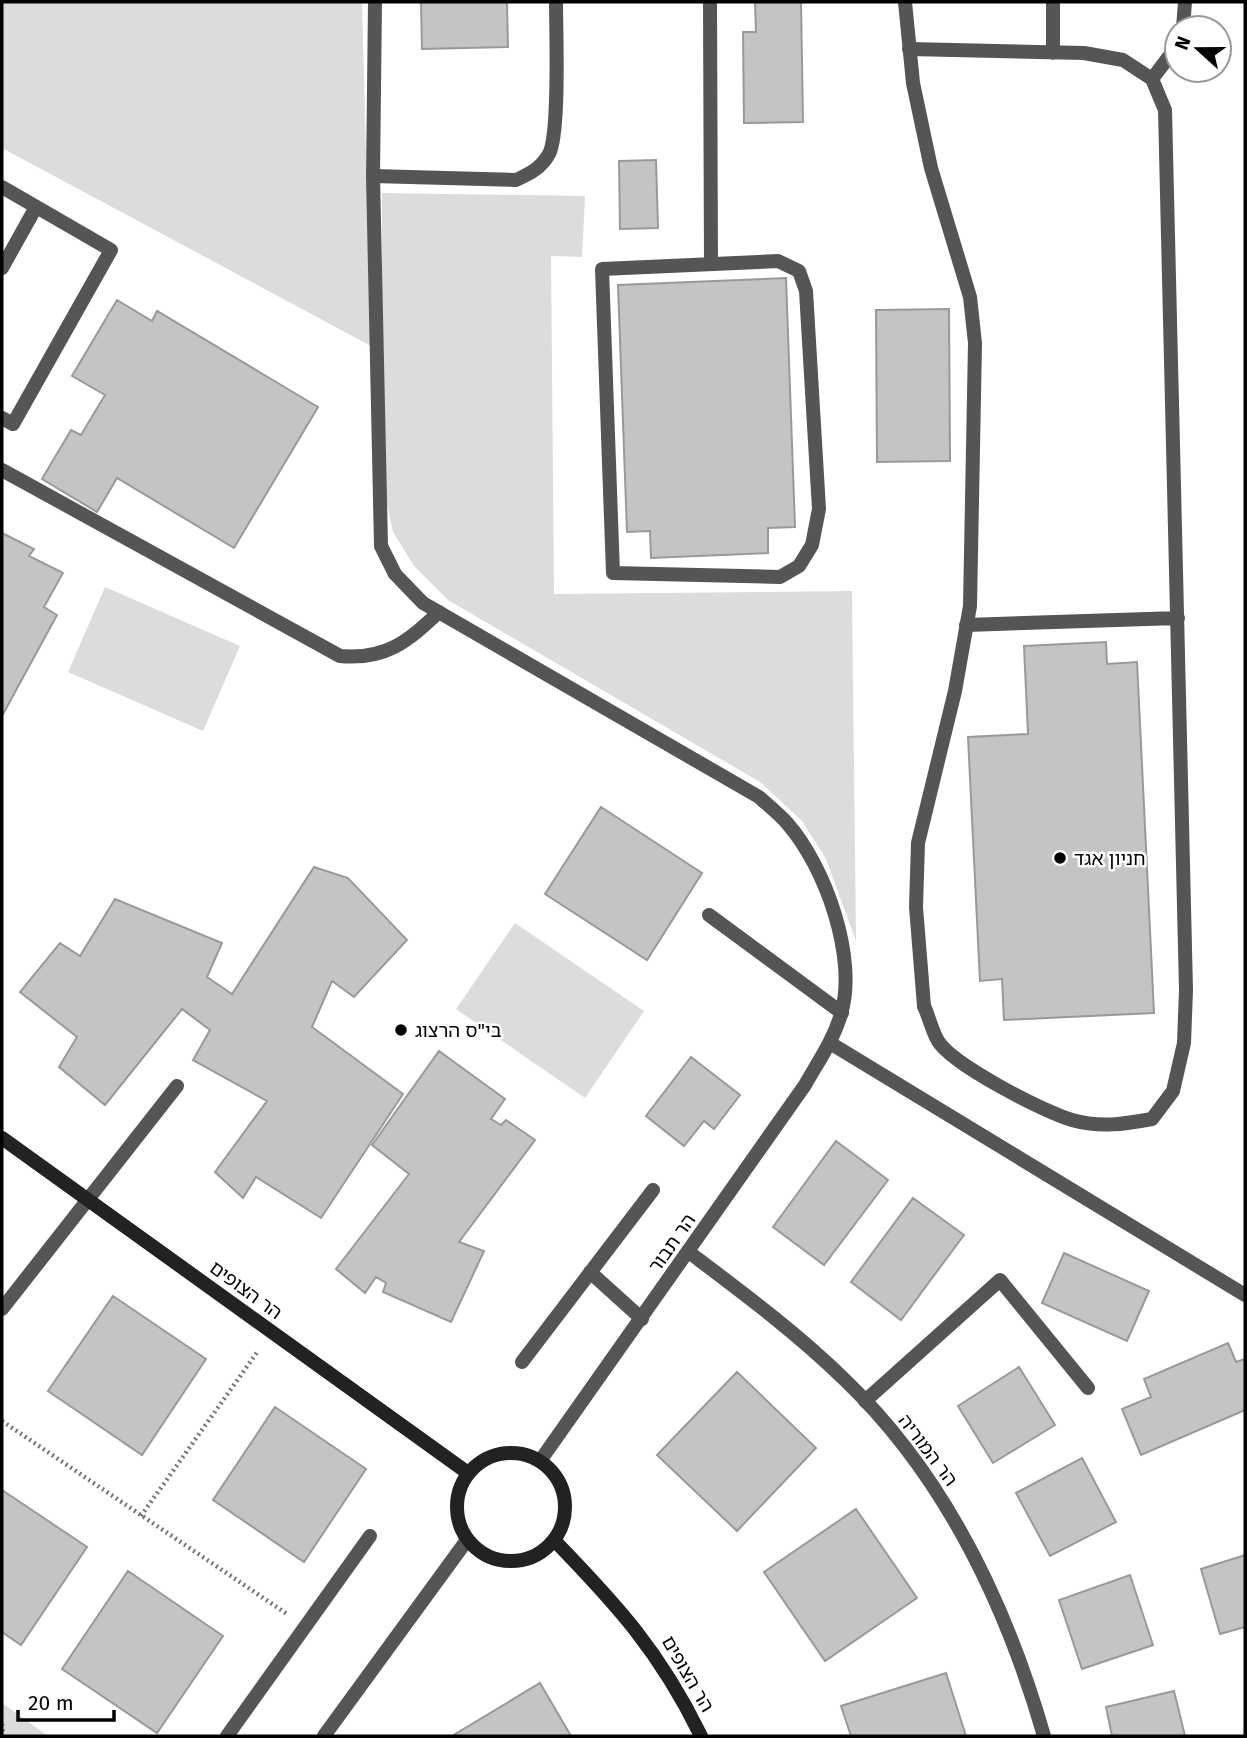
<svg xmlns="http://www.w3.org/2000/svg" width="1247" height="1738" viewBox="0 0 1247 1738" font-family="'Fira Sans','Noto Sans Hebrew',sans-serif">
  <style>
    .green { fill: #dcdcdc }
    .building { fill: #c4c4c4; stroke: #999; stroke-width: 2 }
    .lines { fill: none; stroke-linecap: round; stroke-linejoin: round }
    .path { stroke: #777; stroke-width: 4.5; stroke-dasharray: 2 3.5; stroke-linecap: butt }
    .lane { stroke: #555; stroke-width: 14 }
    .street { stroke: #555; stroke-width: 14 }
    .secondary { stroke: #222; stroke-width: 14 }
    .poi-dot { fill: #000; stroke: #fff; stroke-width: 2.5 }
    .labels { text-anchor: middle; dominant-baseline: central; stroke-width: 5; stroke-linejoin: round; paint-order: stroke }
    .poi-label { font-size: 19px; fill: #000; stroke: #fff; text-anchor: start }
    .street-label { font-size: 19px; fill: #000; stroke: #fff }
  </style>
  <rect width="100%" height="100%" fill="#fff"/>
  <path class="green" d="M2,2H362L371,346L2,148Z
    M382,193L585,196L582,257L551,256L554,594L852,591L856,941L826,859L802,821L760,782L448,600L414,566L393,532L382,481Z
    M105,587L240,646L203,731L68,672Z
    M515,923L644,1011L585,1098L456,1009Z
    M2,1703L48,1736H2Z"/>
  <path class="building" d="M421,2H507L508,47L422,49Z
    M755,2H801L803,122L744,123L743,32H756Z
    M656,160L658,228L620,229L619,161Z
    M786,278L795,527L768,528V553L651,558L650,531L627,532L618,285Z
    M117,300L152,321L157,311L318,407L234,548L117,478L97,512L42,479L71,430L81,435L105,395L72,376Z
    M949,309L950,461L877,462L876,310Z
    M2,533L34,549L29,556L63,573L44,607L57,615L2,716Z
    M1106,642L1107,664L1137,662L1154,1013L1004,1020L1002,979L980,981L968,737L1028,734L1024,646Z
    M601,807L702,873L647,960L545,894Z
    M314,867L348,878L407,940L354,997L332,981L312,1027L403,1094L321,1218L256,1177L243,1198L215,1172L267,1101L193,1060L210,1030L182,1009L105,1105L59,1067L77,1037L20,992L60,943L80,956L115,899L222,943L207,977L232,994Z
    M439,1051L505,1099L491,1119L501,1125L506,1120L535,1140L459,1242L484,1251L451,1322L383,1292L386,1283L376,1277L365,1293L336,1269L409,1174L372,1145Z
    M691,1057L740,1095L714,1129L704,1121L684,1146L646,1116Z
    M836,1141L888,1180L824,1265L773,1227Z
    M913,1198L964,1235L901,1320L851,1282Z
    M1064,1253L1149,1291L1127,1341L1042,1303Z
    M113,1296L206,1359L142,1455L48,1391Z
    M1228,1343L1236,1362L1245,1359V1410L1141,1455L1122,1409L1151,1397L1144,1379Z
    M1019,1367L1055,1425L993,1463L958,1406Z
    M737,1372L816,1448L737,1531L657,1455Z
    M275,1407L366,1469L304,1562L213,1500Z
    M1082,1458L1116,1522L1050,1556L1016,1493Z
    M2,1490L87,1547L21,1645L2,1632Z
    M856,1509L917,1598L825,1661L764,1572Z
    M1245,1555V1627L1220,1634L1201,1569Z
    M128,1571L223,1636L157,1733L62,1669Z
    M1130,1575L1153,1645L1082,1669L1059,1600Z
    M946,1673L966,1736H851L841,1706Z
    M540,1683L571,1736H452Z
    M1174,1691L1185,1736H1112L1106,1707Z"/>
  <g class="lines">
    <path class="path" d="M2,1421L287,1614
      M141,1516L258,1351
      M2,1724L3,1736"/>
    <path class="lane" d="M710,2L711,264
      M1183,28L1185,2
      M909,49L1084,53L1123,60L1152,79L1165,110L1186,990L1184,1043L1173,1091L1152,1119C1125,1124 1100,1128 1072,1120C1044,1112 953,1065 938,1041C932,1031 929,1017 924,1006
      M1053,53V2
      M1152,79L1177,46
      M373,176L516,180C531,173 541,168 549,154C560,133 556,31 556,2
      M2,187L111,250L13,424L2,418
      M778,261L799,271L806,291L819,509L812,545L799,566L780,577L613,573L602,269Z
      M2,268L36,207
      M966,625L1178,618
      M709,915L842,1013
      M590,1272L642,1319
      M2,1309L177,1086
      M522,1362L653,1190
      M865,1401L1000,1280L1088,1388
      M227,1736L370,1536
      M324,1736L467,1540"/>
    <path class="street" d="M375,2L373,176L381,546L395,574L423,603L759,797C769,806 779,814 787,823C825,866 858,958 841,1014C834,1039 818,1062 805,1085L540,1461
      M905,2L913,83L931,168L970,297L975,343L970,606L955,691L918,843L916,907L924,1006
      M2,470L340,656C386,660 407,642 439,612
      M830,1043L1245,1295
      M690,1253C743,1293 797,1333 845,1380C946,1477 1006,1604 1044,1736"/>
    <path class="secondary" d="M2,1138L468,1473
      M457 1507a54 54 0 1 1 108 0a54 54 0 1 1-108 0Z
      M554,1540C618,1606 660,1652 701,1736"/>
  </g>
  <g class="poi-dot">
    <circle cx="1060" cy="858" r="7"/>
    <circle cx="401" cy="1030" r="7"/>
  </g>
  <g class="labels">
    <g class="poi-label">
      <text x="1074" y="858">חניון אגד</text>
      <text x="415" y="1030">בי"ס הרצוג</text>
    </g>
    <g class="street-label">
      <text transform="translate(672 1243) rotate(-55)">הר תבור</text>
      <text transform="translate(246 1290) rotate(36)">הר הצופים</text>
      <text transform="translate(928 1450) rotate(53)">הר המוריה</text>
      <text transform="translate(688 1674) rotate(60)">הר הצופים</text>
    </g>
  </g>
  <rect width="1247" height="1738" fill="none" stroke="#000000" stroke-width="7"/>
  <g transform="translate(1198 49) rotate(291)"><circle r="33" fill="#ffffff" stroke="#999999" stroke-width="2"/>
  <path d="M0-5L12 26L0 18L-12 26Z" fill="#000000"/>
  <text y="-10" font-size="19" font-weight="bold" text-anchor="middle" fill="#000000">N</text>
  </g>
  <path d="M18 1710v10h96v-10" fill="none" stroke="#000000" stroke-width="3.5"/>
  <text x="28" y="1710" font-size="21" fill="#000000" stroke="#ffffff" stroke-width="5" paint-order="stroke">20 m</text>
</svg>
